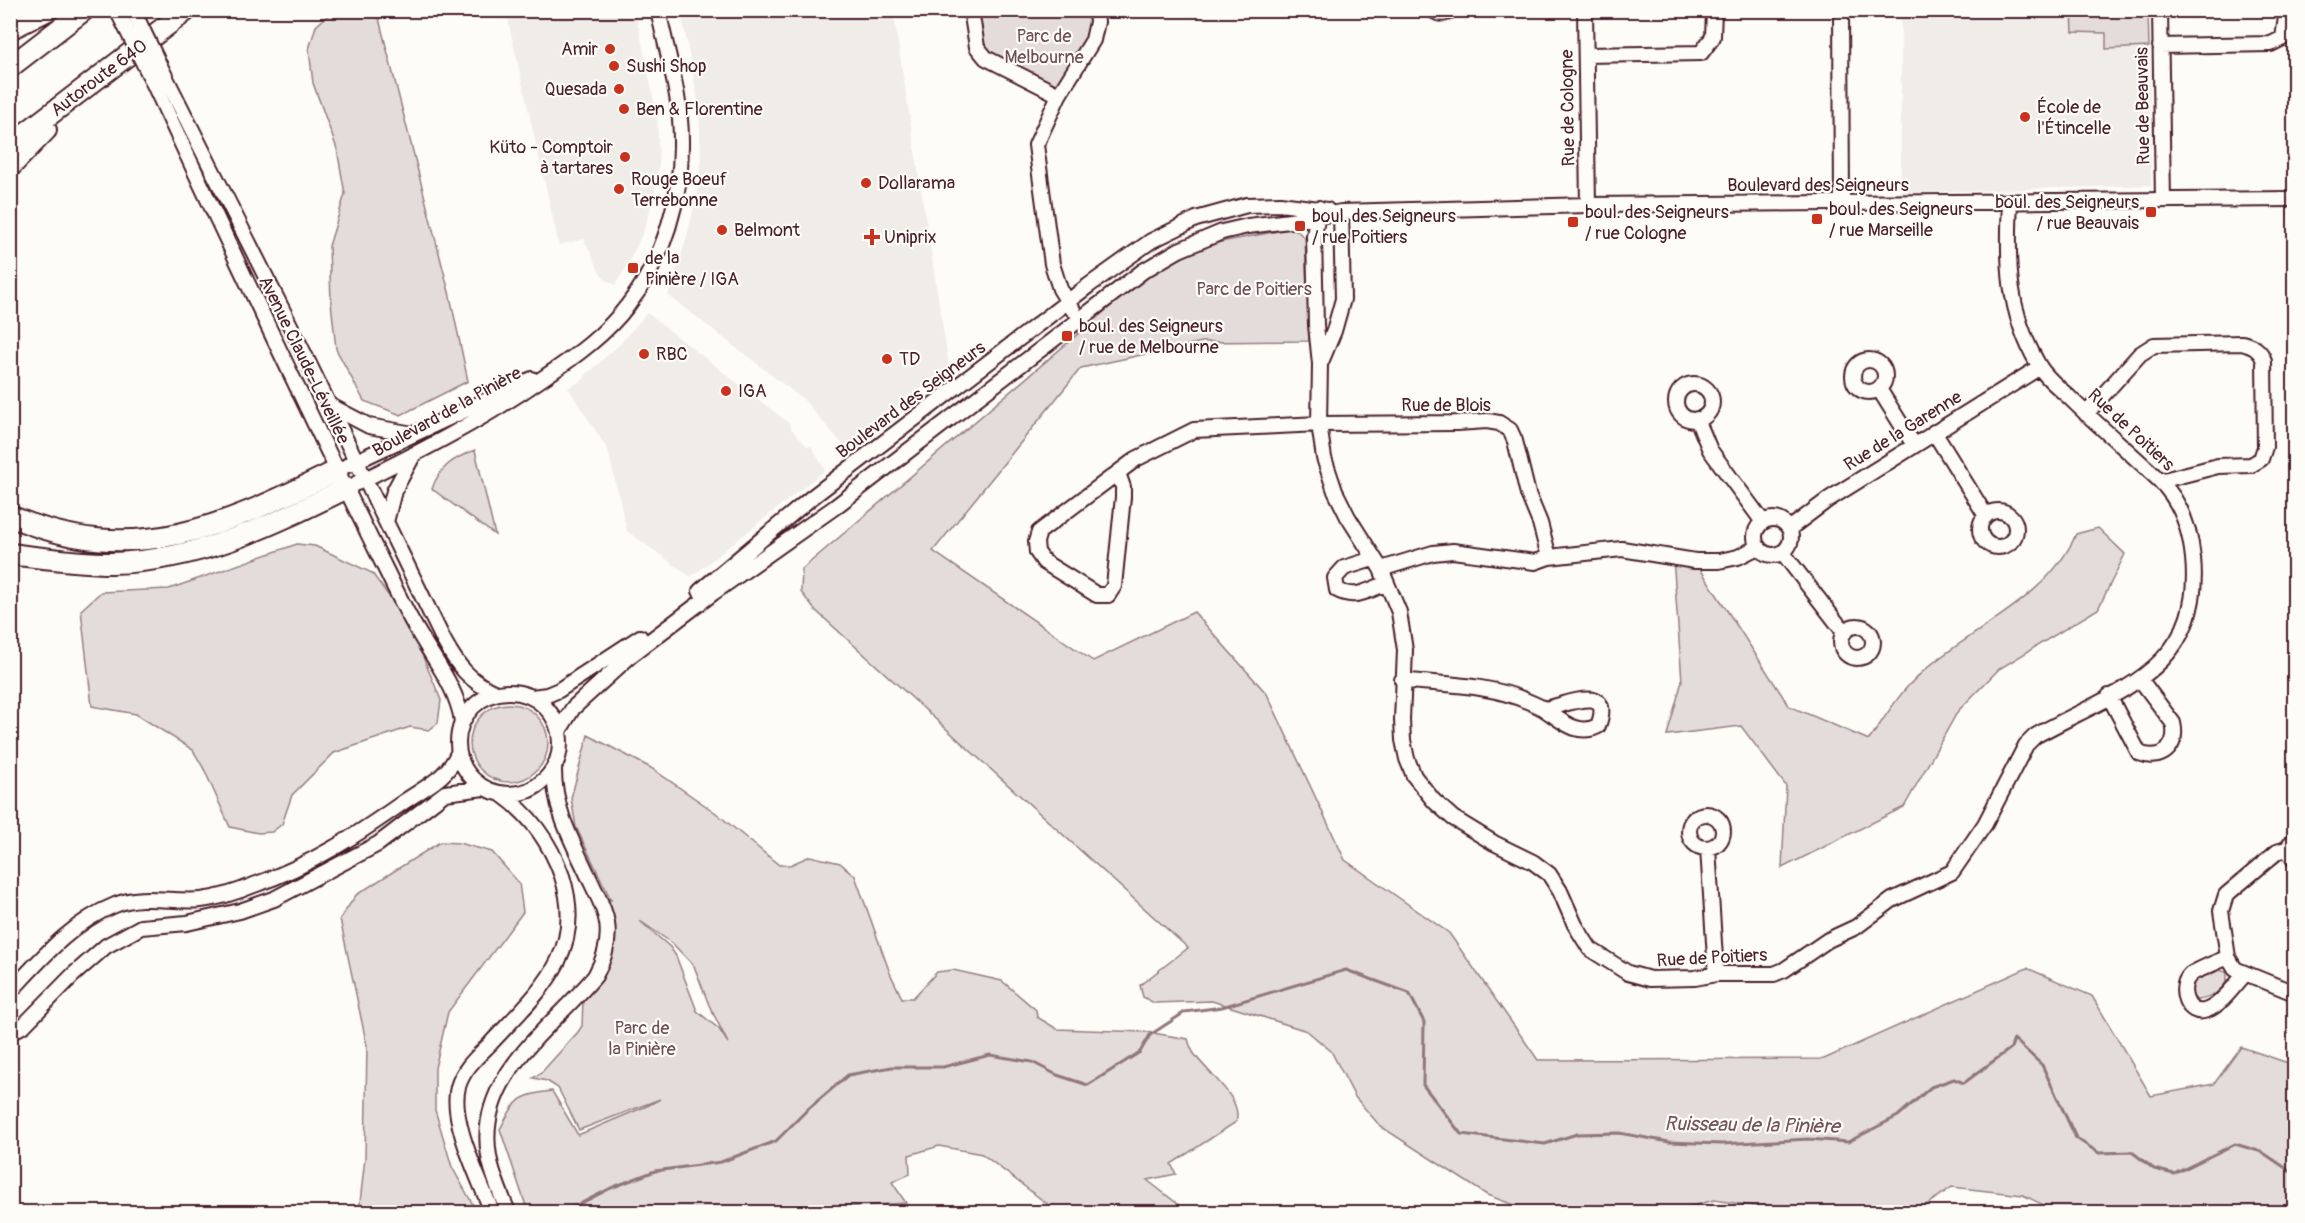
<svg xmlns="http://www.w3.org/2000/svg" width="2305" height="1223" viewBox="0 0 2305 1223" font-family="Pangolin,sans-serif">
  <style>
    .built { fill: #f0ece8 }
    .green { fill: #e3dcda; stroke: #967e82; stroke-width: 1.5; fill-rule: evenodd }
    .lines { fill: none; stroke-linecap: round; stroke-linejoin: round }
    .stream { stroke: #91777b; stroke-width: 3 }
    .minor-casing { stroke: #4a1f2b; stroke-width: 18 }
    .highway-casing { stroke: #4a1f2b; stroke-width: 24 }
    .minor { stroke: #fdfcf7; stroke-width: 14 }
    .highway { stroke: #fdfcf7; stroke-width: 20 }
    .minor-bridge-casing { stroke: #4a1f2b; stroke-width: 18; stroke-linecap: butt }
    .minor-bridge { stroke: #fdfcf7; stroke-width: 14 }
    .poi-dot { fill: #c8321e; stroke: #fdfcf7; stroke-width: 2 }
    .labels { text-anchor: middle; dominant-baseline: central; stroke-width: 4.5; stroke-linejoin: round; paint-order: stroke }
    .park-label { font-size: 18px; fill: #704e57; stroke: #fdfcf7 }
    .poi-label { font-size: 18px; fill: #4a1f2b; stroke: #fdfcf7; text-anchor: start }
    .street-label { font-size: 18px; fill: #4a1f2b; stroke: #fdfcf7 }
    .water-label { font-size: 20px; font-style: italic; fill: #73525a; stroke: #fdfcf7 }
  </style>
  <rect width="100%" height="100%" fill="#fdfcf7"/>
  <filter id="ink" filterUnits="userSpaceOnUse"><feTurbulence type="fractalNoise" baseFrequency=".0167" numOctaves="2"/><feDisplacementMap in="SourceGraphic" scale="12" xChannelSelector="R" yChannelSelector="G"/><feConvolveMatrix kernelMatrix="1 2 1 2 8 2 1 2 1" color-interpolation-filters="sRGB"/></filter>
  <g filter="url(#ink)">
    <path class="built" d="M506,11H635L657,115L659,164L654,196L644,230L629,262L615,285L605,279L599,271L584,239L559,245Z
      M681,11H893L949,367L844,446L804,400L668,295L687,237L699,186L701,158L699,107Z
      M1901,11H2072L2073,32L2106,33V49L2149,47L2151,185L1901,193Z
      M647,313L790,424L791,429L808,447L811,446L825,470L691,577L627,531L608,450L568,388L583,380L586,375L621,343Z"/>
    <path class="green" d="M334,10L377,11L450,296L468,381L401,415L364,401L336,349L331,302L329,246L345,194L337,149L313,83L309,49L316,26Z
      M971,11H1096L1097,22L1059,95L986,58Z
      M2072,11H2148L2149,47L2106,49V33L2073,32Z
      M1294,228L1305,238L1309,341L1202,342L1081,368L933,551L1093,661L1194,612L1267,694L1345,860L1449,933L1538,1060L1824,1059L2027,968L2092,996L2151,1096L2214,1084L2241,1047L2294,1065V1212H2058L2023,1195L1952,1187L1916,1212H1793L1714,1200L1671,1212H1533L1487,1195L1380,1126L1355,1097L1331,1051L1307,1031L1212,1001L1154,1003L1143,997L1140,985L1188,948L814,609L801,592L802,569L1153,270L1201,248L1221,242Z
      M475,450L495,535L432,489C439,467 454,458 475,450Z
      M2098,528L2125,554L2098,609L1999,669L1958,711L1904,807L1782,868L1786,786L1741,726L1667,735L1682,681L1673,557L1695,561L1789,706L1869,740C1882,722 1894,701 1909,685C1960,631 2046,605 2076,534Z
      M297,544L315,546L372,573L399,610L423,657L441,700L438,723L429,730L410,727L334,753L292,795L282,824L272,832L258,833L230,827L204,769L193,750L136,714L92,706L81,610L101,592L169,589Z
      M470 743a39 39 0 1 1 78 0a39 39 0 1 1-78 0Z
      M588,735L651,768L716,813L779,865H790L810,856L840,863L855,876L890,973L902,998H913L937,972L953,970L1002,981L1036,1010L1037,1017L1057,1029L1147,1032L1188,1039C1189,1043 1191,1048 1193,1052C1204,1071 1244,1097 1236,1122L1171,1164L1176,1174L1147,1180L1188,1212H1058L982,1154L939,1146L909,1155L910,1174L892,1182L906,1203L764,1212H528L500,1129C516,1100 517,1095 552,1091L578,1135L649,1105L660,1099L579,1130L558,1088L547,1081L533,1078L540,1074L578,1032L582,1026L583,999L600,979L605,898L611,900L576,827L571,798ZM640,921L672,943L694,966L709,1005L728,1043L719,1029L697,1011L676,956L670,947Z
      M440,842L459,843L492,852L519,883L523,912L448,1012L435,1068V1110L452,1167L477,1212H359L365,1158L367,1046L340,919L356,895Z
      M2219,970L2226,972C2232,986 2209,1000 2197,1000L2192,996L2190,988L2195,978L2210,975Z"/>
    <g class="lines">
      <path class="stream" d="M564,1212L611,1188L655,1171L721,1162L776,1141L807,1110L848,1075L892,1067H943L990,1055L1032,1062L1057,1075L1088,1085L1140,1052L1150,1035L1185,1012L1222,1007L1346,970L1409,993L1424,1022L1423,1085L1461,1134L1545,1144L1577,1134L1619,1133L1669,1142L1722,1144L1808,1139L1848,1142L1898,1116L1931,1087L1954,1079L1964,1083L2011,1048L2014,1039L2042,1065L2076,1138L2099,1153L2132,1152L2154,1169L2174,1174L2235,1144L2262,1152L2290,1171H2294"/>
      <defs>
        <path id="minor" d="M971,10L977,47L986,58L1059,95
          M1433,10C1438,15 1446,15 1451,10
          M1585,10L1588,205
          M1841,10L1842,203
          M2160,10L2163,200
          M2160,46L2271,44L2283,38L2287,10
          M1586,55L1701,53L1713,37L1714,10
          M160,66L293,331L444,641C457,665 470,682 496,693
          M149,74C227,240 305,407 387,572C398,595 409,618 423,640C439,667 457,690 462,721
          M1319,208L1314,236L1316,325L1320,364L1319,424L1324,458L1335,491L1348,517L1381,569L1399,612L1405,650L1402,720L1403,740L1407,759L1414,776L1434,801L1453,818L1494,843L1533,862L1549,874L1560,891L1575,925L1590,949L1628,973L1650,979L1695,978L1716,974H1774L1784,970L1828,940L1856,927L1892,900L1952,872L1985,824L2026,745L2035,736C2116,691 2204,670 2193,558C2190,529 2181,501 2159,480C2130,452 2098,426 2069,397C2058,387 2045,377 2038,364C2007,311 2007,261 2010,201
          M1073,310L1060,289L1052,264L1036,145L1059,95L1093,40L1097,22L1096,10
          M1853 376a16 16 0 1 1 32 0a16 16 0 1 1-32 0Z
          M1321,362L1334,331L1343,299L1341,212
          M1676 402a18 18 0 1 1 36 0a18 18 0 1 1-36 0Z
          M1879,389L1914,445
          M329,405L369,426L413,434
          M2086,414L2140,354L2154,345L2242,343C2253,346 2261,350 2264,361L2265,447L2261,459L2251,465L2218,466L2160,481
          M1697,419L1710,450L1763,522
          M1934,432L1986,516
          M348,465L532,379
          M1118,473L1123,487V497L1114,586L1108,595H1097L1044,562L1037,552L1036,542L1039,532L1136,459L1194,430L1319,424L1457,423L1487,421L1499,423L1510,430L1515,441L1528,494L1540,523L1549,557
          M357,483C422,451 486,418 546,376C576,356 606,334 628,305C664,259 682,198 681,140C681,96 667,53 658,10
          M1980 529a18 18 0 1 1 36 0a18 18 0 1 1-36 0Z
          M1755 537a18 18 0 1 1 36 0a18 18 0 1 1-36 0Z
          M386,522L394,491L414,454
          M1789,529L1829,499L2040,367
          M1783,553L1844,632
          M1373,559L1344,568L1335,578L1337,590C1355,600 1369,590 1387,583
          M1381,569L1433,553L1453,551L1535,562L1549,557L1622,549L1695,561H1719L1738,557L1758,547
          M700,591L811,498L1088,286L1151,241L1196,219L1247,205L1280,204L1327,210
          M1841 642a16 16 0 1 1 32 0a16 16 0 1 1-32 0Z
          M1402,680C1443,685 1489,684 1527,701C1532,703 1539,706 1544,709C1561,720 1577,737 1598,726C1615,681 1564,706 1545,709
          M458 743a51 51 0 1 1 102 0a51 51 0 1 1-102 0Z
          M2109,696L2139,753C2161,762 2179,747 2173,723L2140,679
          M532,697L547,695L559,690L640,637
          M559,731L573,708L630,656L713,593L835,507L1143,271L1179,250L1222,232L1248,226L1298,220L1341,212L1588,205L2294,199
          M1689 831a17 17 0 1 1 34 0a17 17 0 1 1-34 0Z
          M2294,840L2290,844L2289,852L2294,860
          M1708,848L1716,974
          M2289,848L2277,852L2226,895L2221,911L2228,957L2235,969L2294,993
          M2228,957C2220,961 2194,971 2190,975C2177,988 2187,1018 2207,1010C2221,1005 2235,985 2245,974
          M10,992C41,959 72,922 115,905C143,893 172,903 201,900C219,898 237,892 254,885C310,866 357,835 405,801C427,786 447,778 458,753
          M10,1033L24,1025L73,975L106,946L141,927L187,923L240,911L274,899L378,844L445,793L484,788
          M492,1212C480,1180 449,1120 458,1087C463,1069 477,1057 490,1044C538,992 587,954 562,876C550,842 531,815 501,794
          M508,1212C501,1194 492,1175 489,1156C475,1077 551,1029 595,976C604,960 610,942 607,923C605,909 598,897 592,884C575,846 553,811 554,767"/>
        <path id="highway" d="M10,29L48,10
          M10,67L84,10
          M10,145L187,10
          M10,167L46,130
          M10,516C135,570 226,525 338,470
          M10,554C44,558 78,563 112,563C199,561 270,526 347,488"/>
      </defs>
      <use href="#minor" class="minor-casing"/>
      <use href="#highway" class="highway-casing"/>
      <use href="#minor" class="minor"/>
      <use href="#highway" class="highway"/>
      <defs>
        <path id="minor-bridge" d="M117,10L149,74
          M133,10L160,66"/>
      </defs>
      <use href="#minor-bridge" class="minor-bridge-casing"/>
      <use href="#minor-bridge" class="minor-bridge"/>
    </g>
  </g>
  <g class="poi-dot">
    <circle cx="610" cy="49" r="6"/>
    <circle cx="614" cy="66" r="6"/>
    <circle cx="619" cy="89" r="6"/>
    <circle cx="624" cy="109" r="6"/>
    <circle cx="2025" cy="117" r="6"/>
    <circle cx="625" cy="157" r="6"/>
    <circle cx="866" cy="183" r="6"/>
    <circle cx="619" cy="189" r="6"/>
    <rect x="2145" y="206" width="12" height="12" rx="3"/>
    <rect x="1811" y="213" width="12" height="12" rx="3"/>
    <rect x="1567" y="216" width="12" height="12" rx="3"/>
    <rect x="1294" y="220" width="12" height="12" rx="3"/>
    <circle cx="722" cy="230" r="6"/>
    <path d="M869 228h6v6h6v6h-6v6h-6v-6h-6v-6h6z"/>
    <rect x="627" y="262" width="12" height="12" rx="3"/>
    <rect x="1061" y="330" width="12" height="12" rx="3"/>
    <circle cx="644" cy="354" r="6"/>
    <circle cx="887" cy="359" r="6"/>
    <circle cx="726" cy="391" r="6"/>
  </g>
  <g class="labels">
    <g class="park-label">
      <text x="1044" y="36">Parc de<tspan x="1044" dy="21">Melbourne</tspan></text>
      <text x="1254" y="289">Parc de Poitiers</text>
      <text x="642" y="1028">Parc de<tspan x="642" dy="21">la Pinière</tspan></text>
    </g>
    <g class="poi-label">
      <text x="598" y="49" text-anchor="end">Amir</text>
      <text x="626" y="66">Sushi Shop</text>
      <text x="607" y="89" text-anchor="end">Quesada</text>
      <text x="2037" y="107">École de<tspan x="2037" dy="21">l'Étincelle</tspan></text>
      <text x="636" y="109">Ben &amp; Florentine</text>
      <text x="613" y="147" text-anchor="end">Küto - Comptoir<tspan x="613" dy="21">à tartares</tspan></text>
      <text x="631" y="179">Rouge Boeuf<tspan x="631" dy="21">Terrebonne</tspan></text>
      <text x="878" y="183">Dollarama</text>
      <text x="2139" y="202" text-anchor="end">boul. des Seigneurs<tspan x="2139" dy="21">/ rue Beauvais</tspan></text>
      <text x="1829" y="209">boul. des Seigneurs<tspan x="1829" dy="21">/ rue Marseille</tspan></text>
      <text x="1585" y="212">boul. des Seigneurs<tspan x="1585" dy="21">/ rue Cologne</tspan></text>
      <text x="1312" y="216">boul. des Seigneurs<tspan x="1312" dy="21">/ rue Poitiers</tspan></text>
      <text x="734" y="230">Belmont</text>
      <text x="884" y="237">Uniprix</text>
      <text x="645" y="258">de la<tspan x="645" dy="21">Pinière / IGA</tspan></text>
      <text x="1079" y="326">boul. des Seigneurs<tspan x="1079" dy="21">/ rue de Melbourne</tspan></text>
      <text x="656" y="354">RBC</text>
      <text x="899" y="359">TD</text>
      <text x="738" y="391">IGA</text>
    </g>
    <g class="street-label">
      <text transform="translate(99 78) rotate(-37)">Autoroute 640</text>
      <text transform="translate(2143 106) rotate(-91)">Rue de Beauvais</text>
      <text transform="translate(1568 108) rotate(-91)">Rue de Cologne</text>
      <text x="1818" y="185">Boulevard des Seigneurs</text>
      <text transform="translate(304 360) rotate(64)">Avenue Claude-Léveillée</text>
      <text transform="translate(911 400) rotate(-37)">Boulevard des Seigneurs</text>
      <text x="1446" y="405">Rue de Blois</text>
      <text transform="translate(447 412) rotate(-29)">Boulevard de la Pinière</text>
      <text transform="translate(2131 430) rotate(43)">Rue de Poitiers</text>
      <text transform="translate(1903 431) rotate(-32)">Rue de la Garenne</text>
      <text transform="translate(1712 958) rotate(-3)">Rue de Poitiers</text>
    </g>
    <g class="water-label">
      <text transform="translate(1752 1125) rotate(1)">Ruisseau de la Pinière</text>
    </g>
  </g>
  <rect width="2305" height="1223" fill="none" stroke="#fdfcf7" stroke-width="36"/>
  <rect x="18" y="18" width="2269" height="1187" fill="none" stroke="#4a1f2b" stroke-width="2" filter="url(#ink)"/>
</svg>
